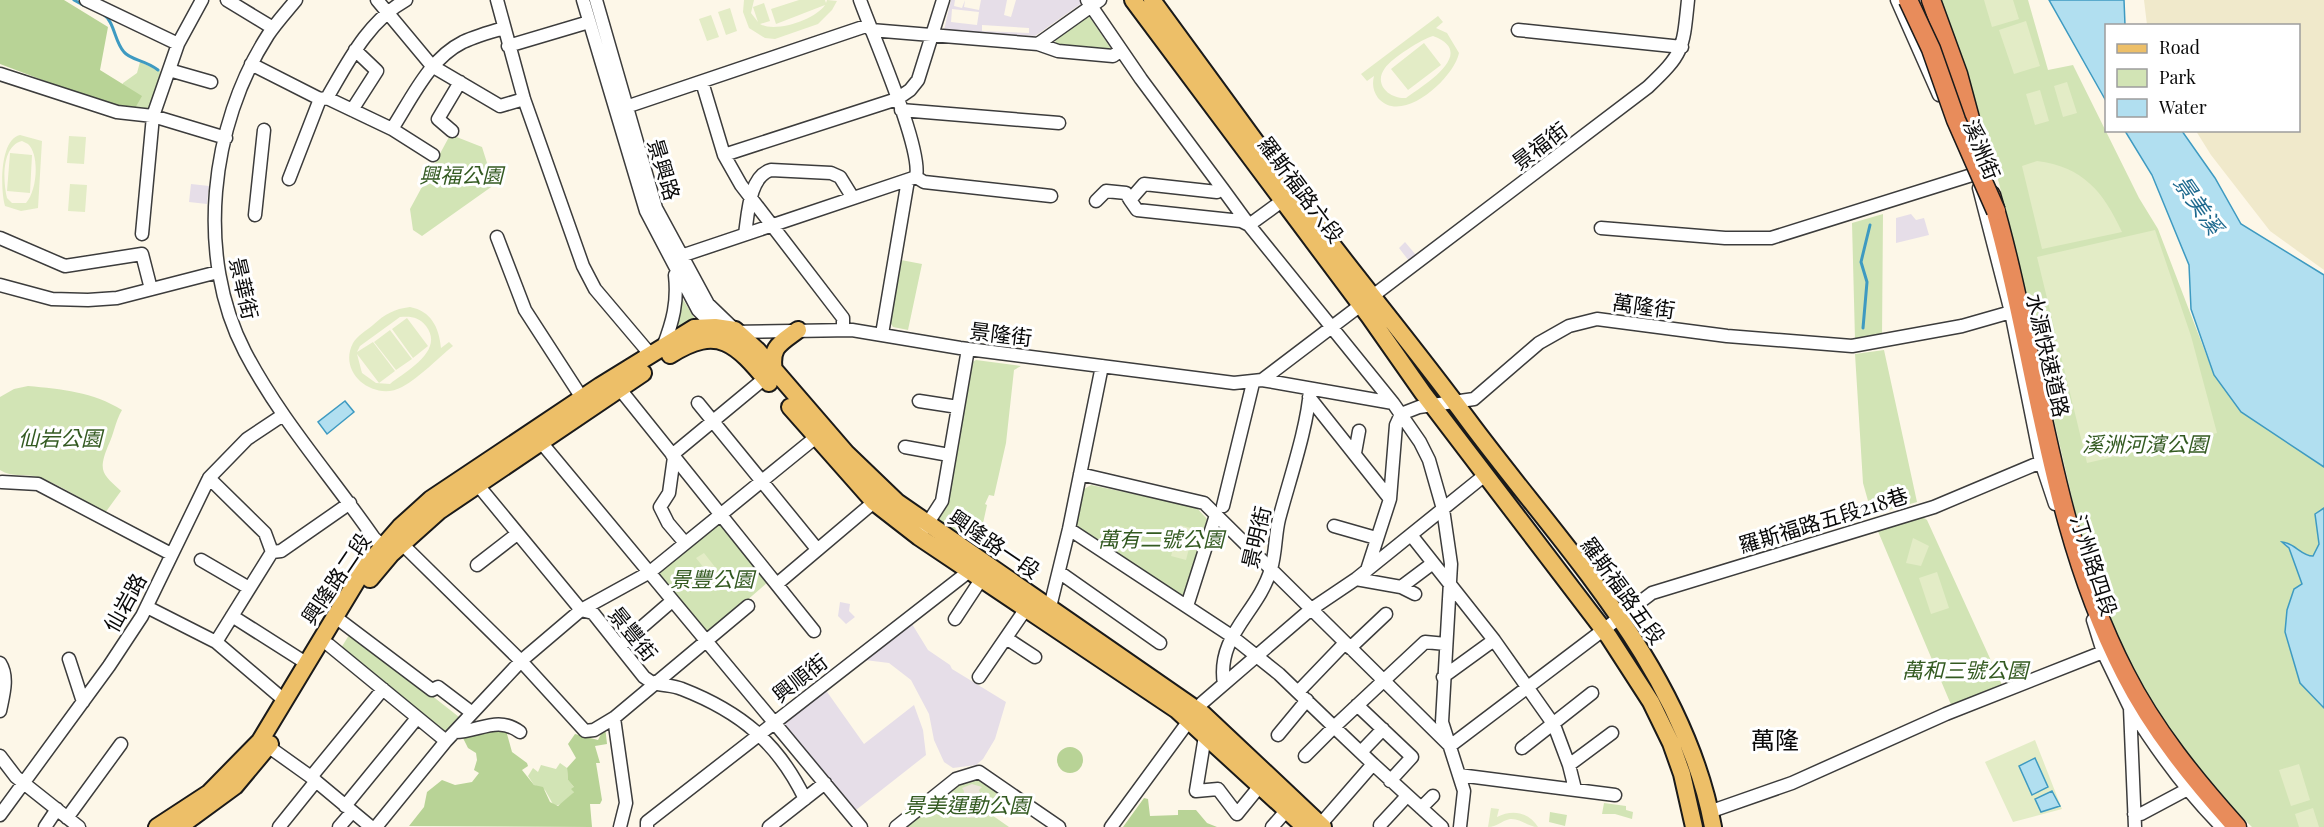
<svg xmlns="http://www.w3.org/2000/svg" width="2324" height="827" viewBox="0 0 2324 827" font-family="'Playfair Display','Noto Sans TC',serif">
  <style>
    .industrial { fill: #e6dee8; fill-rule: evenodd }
    .farmland { fill: #f0e9cb }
    .green { fill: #d2e4b5 }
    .forest { fill: #b8d396 }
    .pitch { fill: #e3ecc6; fill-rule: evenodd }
    .plaza { fill: #ebe4d9 }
    .water { fill: #b1dff0; stroke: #3e9ac1; stroke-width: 1.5 }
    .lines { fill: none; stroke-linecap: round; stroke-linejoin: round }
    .stream { stroke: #3e9ac1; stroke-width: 3 }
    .minor-casing { stroke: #3c3c3c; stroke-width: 15 }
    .major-casing { stroke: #1a1a1a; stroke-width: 20 }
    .highway-casing { stroke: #1a1a1a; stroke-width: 21 }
    .minor { stroke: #fff; stroke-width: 12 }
    .major { stroke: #edbf68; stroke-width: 16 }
    .highway { stroke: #e88c5b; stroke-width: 18 }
    .highway-bridge-casing { stroke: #1a1a1a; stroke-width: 21; stroke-linecap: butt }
    .highway-bridge { stroke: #e88c5b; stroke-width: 18 }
    .labels { text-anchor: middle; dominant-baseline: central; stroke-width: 6; stroke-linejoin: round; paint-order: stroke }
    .street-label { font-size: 21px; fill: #090909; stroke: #fff }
    .park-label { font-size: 21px; font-style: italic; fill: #335a21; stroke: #fff }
    .water-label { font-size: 22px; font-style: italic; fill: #1f6a8f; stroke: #fff }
    .quarter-label { font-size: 24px; fill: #090909; stroke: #fff }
  </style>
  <rect width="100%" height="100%" fill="#fdf7e8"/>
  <path class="industrial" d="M951,0H955L954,6L962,8L965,0L964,7L979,10L981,0H1007L1004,15L1011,17L1016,0H1081L1082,3L1035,36L944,30ZM952,9L979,12L977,25L951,22ZM982,25L1029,28V33L982,31Z
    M191,184L209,186L207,204L189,202Z
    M1911,214L1916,220L1924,218L1929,235L1896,243V218Z
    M1405,242L1416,255L1409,261L1399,248Z
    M840,602L850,604L849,611L855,617L846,624L838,616Z
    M912,624L928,650L950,665L952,669L1006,702L995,739L983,759L976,765L953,768L944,762L934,740L929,714L911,680L889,663L865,660Z
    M825,689L864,744L914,705L923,730L926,755L856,810L785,727V722Z"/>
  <path class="farmland" d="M2144,0H2324V270L2270,231L2211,155L2196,131L2298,130V26L2147,25Z"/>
  <path class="green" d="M1939,0H2028L2048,70L2073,65L2139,198L2158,229L2214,375L2324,467V508L2315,515L2319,544L2313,556H2305L2299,550L2283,543L2289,548L2302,585L2294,589L2287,610L2285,632L2300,683L2324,708V827H2252L2189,765L2143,695L2112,628L2085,554L1999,183Z
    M1089,16L1112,50L1056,45L1055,39Z
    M140,62L162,72L148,113L113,107L123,83L137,73Z
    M454,136L482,147L494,185L422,236L413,230L410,209L449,137Z
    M1883,214L1882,337L1855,339L1852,223Z
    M901,260L922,264L908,330L893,327L890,322Z
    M682,298L695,319L675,328Z
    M1884,350L1917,502L1872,515L1863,483L1855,354Z
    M976,360L1021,366L1014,370L1006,443L994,496L989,495L985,504L987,505L982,528L986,532L978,550L936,521L971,363Z
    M28,386C62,389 93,392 122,410C115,422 114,434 108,446C98,471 102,474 121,491L105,513C84,501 64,487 41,478C28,473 12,478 0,470V397L14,389Z
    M1091,485L1196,507L1207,519L1185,596L1182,597L1076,525L1084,489Z
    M1921,516L1927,520L2003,687L1952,707L1877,529Z
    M715,525H721L768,582L707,635L660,576L659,571Z
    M351,632L459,717L446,731H441L341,648Z
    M560,763L567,768L568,780L574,787V792L562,804L554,806L545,790L534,785L528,776L533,768L538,772L541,765L556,769Z
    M971,778L983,782L1001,794L989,813L1009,827H903L959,782Z
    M1604,803L1626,806V810L1633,812L1632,819L1615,814H1602Z
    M1550,812L1567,815L1565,826L1549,822Z"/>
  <path class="forest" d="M0,0H64L108,27L100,70L142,96L134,110L114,107L0,64Z
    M605,726L607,744L595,746L600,763H596L602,800L600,804H590L592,827L409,826L424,807L427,792L442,780L455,785L472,782L479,773L474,770L477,760L476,753L468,748L461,734L512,728L507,734L512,752L527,763L528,766L522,770L534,785L543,787L550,802L558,806L574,792L571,789L574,787L568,780L567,768L576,758L568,744L575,734L598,740Z
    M1057 760a13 13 0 1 1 26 0a13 13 0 1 1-26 0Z
    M1144,798L1148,799L1150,816L1178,815V810H1196L1207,823L1217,827H1123Z"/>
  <path class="pitch" d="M744,0H754L751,13L758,22L753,7L764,3L770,21L760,24C775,33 815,20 825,5L776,24L771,9L799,0H825L826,3L827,0L837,1L832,10L818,24L775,39L765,38L749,28L743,12Z
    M1984,0H2013L2019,19L1992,27Z
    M730,8L737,31L726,35L718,12Z
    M711,15L719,37L707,41L699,19Z
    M1438,16L1443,22L1436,28L1447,33L1459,53C1454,78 1402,126 1378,98C1373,91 1372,84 1374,76L1367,81L1361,74ZM1433,36C1479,53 1422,86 1406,98C1389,99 1373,84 1385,68C1392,58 1422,39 1433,36Z
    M2026,21L2040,66L2014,74L1999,30Z
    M1424,43L1441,65L1408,90L1391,69Z
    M2067,82L2077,113L2063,117L2054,86Z
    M2040,90L2049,121L2035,125L2026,94Z
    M20,135L42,141L38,208L21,211L5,206C0,188 0,139 20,135ZM22,141L28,144C40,155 37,191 26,203H12L7,198C3,182 1,146 22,141Z
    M69,136L86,137L84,164L67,163Z
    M10,153L32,155L30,193L7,191Z
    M2037,161C2083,167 2103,191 2122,232L2042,249L2022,166Z
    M70,184L87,185L85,212L68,211Z
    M2155,230L2191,336L2217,433L2087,463L2037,257Z
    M410,307C431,311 439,327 441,348L449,342L453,346C437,359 420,377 402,387C375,402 337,374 353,343C357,336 367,330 373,325C385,314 394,309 410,307ZM400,317C411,316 419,317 426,326C445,351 406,371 390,384L376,383L362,373L357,354L379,383L395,371L373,342L357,352L360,346Z
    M407,318L428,346L413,358L392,329Z
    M390,330L412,359L396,370L374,342Z
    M1180,525L1194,529L1186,560L1171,556Z
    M1913,538L1929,546L1921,566L1906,563Z
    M704,553L715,567L708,573L696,558Z
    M678 574a7 7 0 1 1 14 0a7 7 0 1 1-14 0Z
    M1937,572L1949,608L1931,614L1919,578Z
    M2035,740L2062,809L2013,822L1985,762Z
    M2299,764L2310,800L2291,806L2279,770Z
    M1491,808L1499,809L1497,817C1512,809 1529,812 1538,827C1528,827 1521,818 1510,819C1501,821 1497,827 1488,827Z
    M2313,808L2319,827H2299L2295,814Z"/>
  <path class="plaza" d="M972,784L982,787L979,790L984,803L980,817L967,818L962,805L964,791L962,788Z"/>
  <path class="water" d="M2049,0H2124L2125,25L2106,26V101Z
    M2125,131H2182L2215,178L2241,224L2324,275V467L2241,412L2214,375L2191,309L2189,265L2152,175Z
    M345,401L354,412L327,434L318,422Z
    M2324,508V708L2300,683L2285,632L2287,610L2294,589L2302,584L2289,548L2282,542C2295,543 2301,556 2313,556L2319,544L2315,514Z
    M2035,758L2048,787L2032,795L2019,766Z
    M2052,791L2060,806L2041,812L2035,799Z"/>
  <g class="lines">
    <path class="stream" d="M74,0L83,5
      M103,14C115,22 114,41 124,52C130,60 146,60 158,70
      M1863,328L1867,282L1861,262L1870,225"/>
    <defs>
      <path id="minor" d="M86,0L178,44
        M227,0L273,28
        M296,0C287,11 276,23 268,35C210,125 195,256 245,352C280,419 331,476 374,538L388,551
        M377,0L432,66L500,106L524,99
        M497,0L524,99L583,266L595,289L650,354
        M583,0L646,211L698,310L717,329
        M596,0L656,208L708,304L735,330
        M860,0C872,34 923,149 916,177
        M1087,0L1141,79L1222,188
        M1897,0L1939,95
        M871,30L1038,44L1100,0
        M1518,30L1682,47
        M1038,44L1058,51L1113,56L1120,51
        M508,46L589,22
        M251,64L320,99L327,98L392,129L433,155
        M169,70L211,82
        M0,74L117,112L153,116L226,138
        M702,82L724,155L741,185L843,318V330
        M327,98C348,62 368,21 406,0
        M620,109L869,25
        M352,110L377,71L355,50
        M901,110L1059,123
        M392,129C412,98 429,59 463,42C476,36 490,32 504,28
        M452,131L438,119L460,82
        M724,155L897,99L910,90L918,80L943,0
        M289,179L320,99
        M1979,188L2011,312L2041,462L2055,504
        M1130,200L1137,210L1241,221L1249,225L1393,403L1420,442L1429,460L1443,509L1451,564L1442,722L1464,791L1460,827
        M1096,201L1106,191L1126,193L1130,200L1144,184L1217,192L1222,188L1249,225L1282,201
        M255,215L264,130
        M1601,228L1725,238H1771L1975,174
        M142,234L153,116L178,44L202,0
        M745,234C748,215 749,176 771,170L831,173L840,177L853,198
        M497,237L525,310L582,398
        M0,238L65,266L142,254L151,289
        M681,256L916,177L924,182L1051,196
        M0,285L52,299L88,300L117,298L218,272
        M731,332L852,330L960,348L1234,383L1262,380L1648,87C1684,53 1683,49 1688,0
        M882,334L908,180
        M663,347C673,321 678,302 675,275
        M1262,380L1393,403
        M619,388L814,631
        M1309,397L1390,499
        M919,401L958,407
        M698,403L817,549
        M540,441L861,827
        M905,447L949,455
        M1355,453L1359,431
        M672,455L765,378
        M674,457L669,493L660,507L668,523L685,543
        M1080,474L1204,503L1450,746L1652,593L1934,507L2041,462
        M209,478L265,533L272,552
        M2,482L38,484L171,554
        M477,484L581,610L593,613L644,677C657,688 668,683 682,689C741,712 778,743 805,799
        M1223,506L1253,383
        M1334,526L1376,538
        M924,529L942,501L968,349
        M1069,529L1230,635L1279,674L1334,727L1425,642L1446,644
        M1411,535L1494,640L1554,725L1569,765L1575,789
        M398,540L521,661L585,731L594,730L614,718L748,606
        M272,552L281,551L350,503
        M201,560L249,588
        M477,565L517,534
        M1367,570L1390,499L1396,425L1401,414L1419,407L1474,399L1539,343L1569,326L1597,319L1727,336L1852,346L1962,326L2011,312
        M1059,572L1160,643
        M1356,579L1401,587L1433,563
        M777,584L874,502
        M1401,587L1415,594
        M1187,606L1216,515
        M147,607L216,642L284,700
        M1050,607L1069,529L1102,366
        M232,616L306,663
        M955,619L982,578
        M2093,620L2103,652L2130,708L2135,827
        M342,622L432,690L438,687L471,712
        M1006,638L1035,657
        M216,642L272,552
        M329,645L446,741
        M620,646L672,601
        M1350,648L1386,614
        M69,659L83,702
        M0,663C9,677 3,696 0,711
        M979,677L1027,607
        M1443,677L1494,640
        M1224,684C1216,635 1258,613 1271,569C1276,552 1275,535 1279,519C1289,481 1308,426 1310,389
        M1298,692L1345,643
        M1357,705L1412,757L1390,781
        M2131,709C2158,752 2186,791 2222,827
        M614,718L626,803L620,827
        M455,732C479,732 497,715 520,732
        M1278,735L1307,700
        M1205,736L1196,791L1218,789L1237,814L1259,787
        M262,742L311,777L371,827
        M1522,748L1592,693
        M1361,752L1383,729
        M0,756L16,777L79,827
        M1305,756L1334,727L1373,764L1320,825
        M1373,764L1442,827
        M1569,765L1612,733
        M1459,775L1615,795
        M311,777L383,689
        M345,806L417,718
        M1421,808L1433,796
        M1709,812L1792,783L1946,714L2103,652
        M2134,814H2141L2186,790
        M0,815L109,666L142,616L209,478L247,439L283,415
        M67,818L121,744
        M1380,825L1407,796
        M45,827L57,809
        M279,827L316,781
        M339,827L352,812
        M376,827L446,741L521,661L581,610L650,572L821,433
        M647,827V822L963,576L974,565
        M769,827L825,783
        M896,827L956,779L979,772L1059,827
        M1111,827L1202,703L1310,610L1356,579L1485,475
        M1272,827L1286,811"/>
      <path id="major" d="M1133,0L1369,316L1423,393L1609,637L1651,702L1671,743L1682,774L1694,827
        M1152,0C1203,69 1253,139 1304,208C1358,280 1415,348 1468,420C1562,547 1683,666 1713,827
        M670,355C719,324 736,344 769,383
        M774,372C770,347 779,344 798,330
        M790,407L874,502L919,537L1177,710L1305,827
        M370,579L391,554L439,511L643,373
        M157,827L209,793L260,741L365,567L400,527L431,499L600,386L694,328L715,327L735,330L758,351L846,453L897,502L1203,714L1323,827
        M179,827L235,786L270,744"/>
      <path id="highway" d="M1931,0L1958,74L1982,163
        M1991,195C2038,354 2048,524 2125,673C2154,730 2194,779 2237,827"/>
    </defs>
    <use href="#minor" class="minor-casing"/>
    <use href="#major" class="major-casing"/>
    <use href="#highway" class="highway-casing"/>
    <use href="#minor" class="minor"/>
    <use href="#major" class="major"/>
    <use href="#highway" class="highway"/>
    <defs>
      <path id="highway-bridge" d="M1908,0L1931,49L1956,120L1996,211"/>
    </defs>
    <use href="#highway-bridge" class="highway-bridge-casing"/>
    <use href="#highway-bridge" class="highway-bridge"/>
  </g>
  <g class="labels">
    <g class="street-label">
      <text transform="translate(1539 145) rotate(-37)">景福街</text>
      <text transform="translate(1983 149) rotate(68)">溪洲街</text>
      <text transform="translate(665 169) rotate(73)">景興路</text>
      <text transform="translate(1302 189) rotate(53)">羅斯福路六段</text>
      <text transform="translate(245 288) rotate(77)">景華街</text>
      <text transform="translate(1644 305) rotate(8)">萬隆街</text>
      <text transform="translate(1001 333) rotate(7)">景隆街</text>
      <text transform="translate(2049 355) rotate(77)">水源快速道路</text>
      <text transform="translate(1823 519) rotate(-17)">羅斯福路五段218巷</text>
      <text transform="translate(1255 537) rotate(-77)">景明街</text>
      <text transform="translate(995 543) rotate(34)">興隆路一段</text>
      <text transform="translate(2095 565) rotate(72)">汀州路四段</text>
      <text transform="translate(335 578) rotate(-56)">興隆路二段</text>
      <text transform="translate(1624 590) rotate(54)">羅斯福路五段</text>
      <text transform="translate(124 602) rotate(-61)">仙岩路</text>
      <text transform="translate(634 633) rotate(51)">景豐街</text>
      <text transform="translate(799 677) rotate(-38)">興順街</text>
    </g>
    <g class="park-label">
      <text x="461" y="174">興福公園</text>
      <text x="60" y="437">仙岩公園</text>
      <text x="2145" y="443">溪洲河濱公園</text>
      <text x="1161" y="538">萬有二號公園</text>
      <text x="712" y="578">景豐公園</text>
      <text x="1965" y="669">萬和三號公園</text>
      <text x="967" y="804">景美運動公園</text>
    </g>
    <g class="water-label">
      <text transform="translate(2199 204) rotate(55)">景美溪</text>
    </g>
    <g class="quarter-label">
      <text x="1775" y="739">萬隆</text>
    </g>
  </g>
  <rect x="2105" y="24" width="195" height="108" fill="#ffffff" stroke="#9d9d9d" stroke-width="1.5"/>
  <rect x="2117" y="44" width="30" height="9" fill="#edbf68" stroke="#9d9d9d" stroke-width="1.5"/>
  <text x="2159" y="54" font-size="18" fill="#090909">Road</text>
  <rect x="2117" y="69" width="30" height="18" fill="#d2e4b5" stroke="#9d9d9d" stroke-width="1.5"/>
  <text x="2159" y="84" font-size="18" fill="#090909">Park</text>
  <rect x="2117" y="99" width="30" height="18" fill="#b1dff0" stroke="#9d9d9d" stroke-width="1.5"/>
  <text x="2159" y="114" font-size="18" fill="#090909">Water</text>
</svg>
